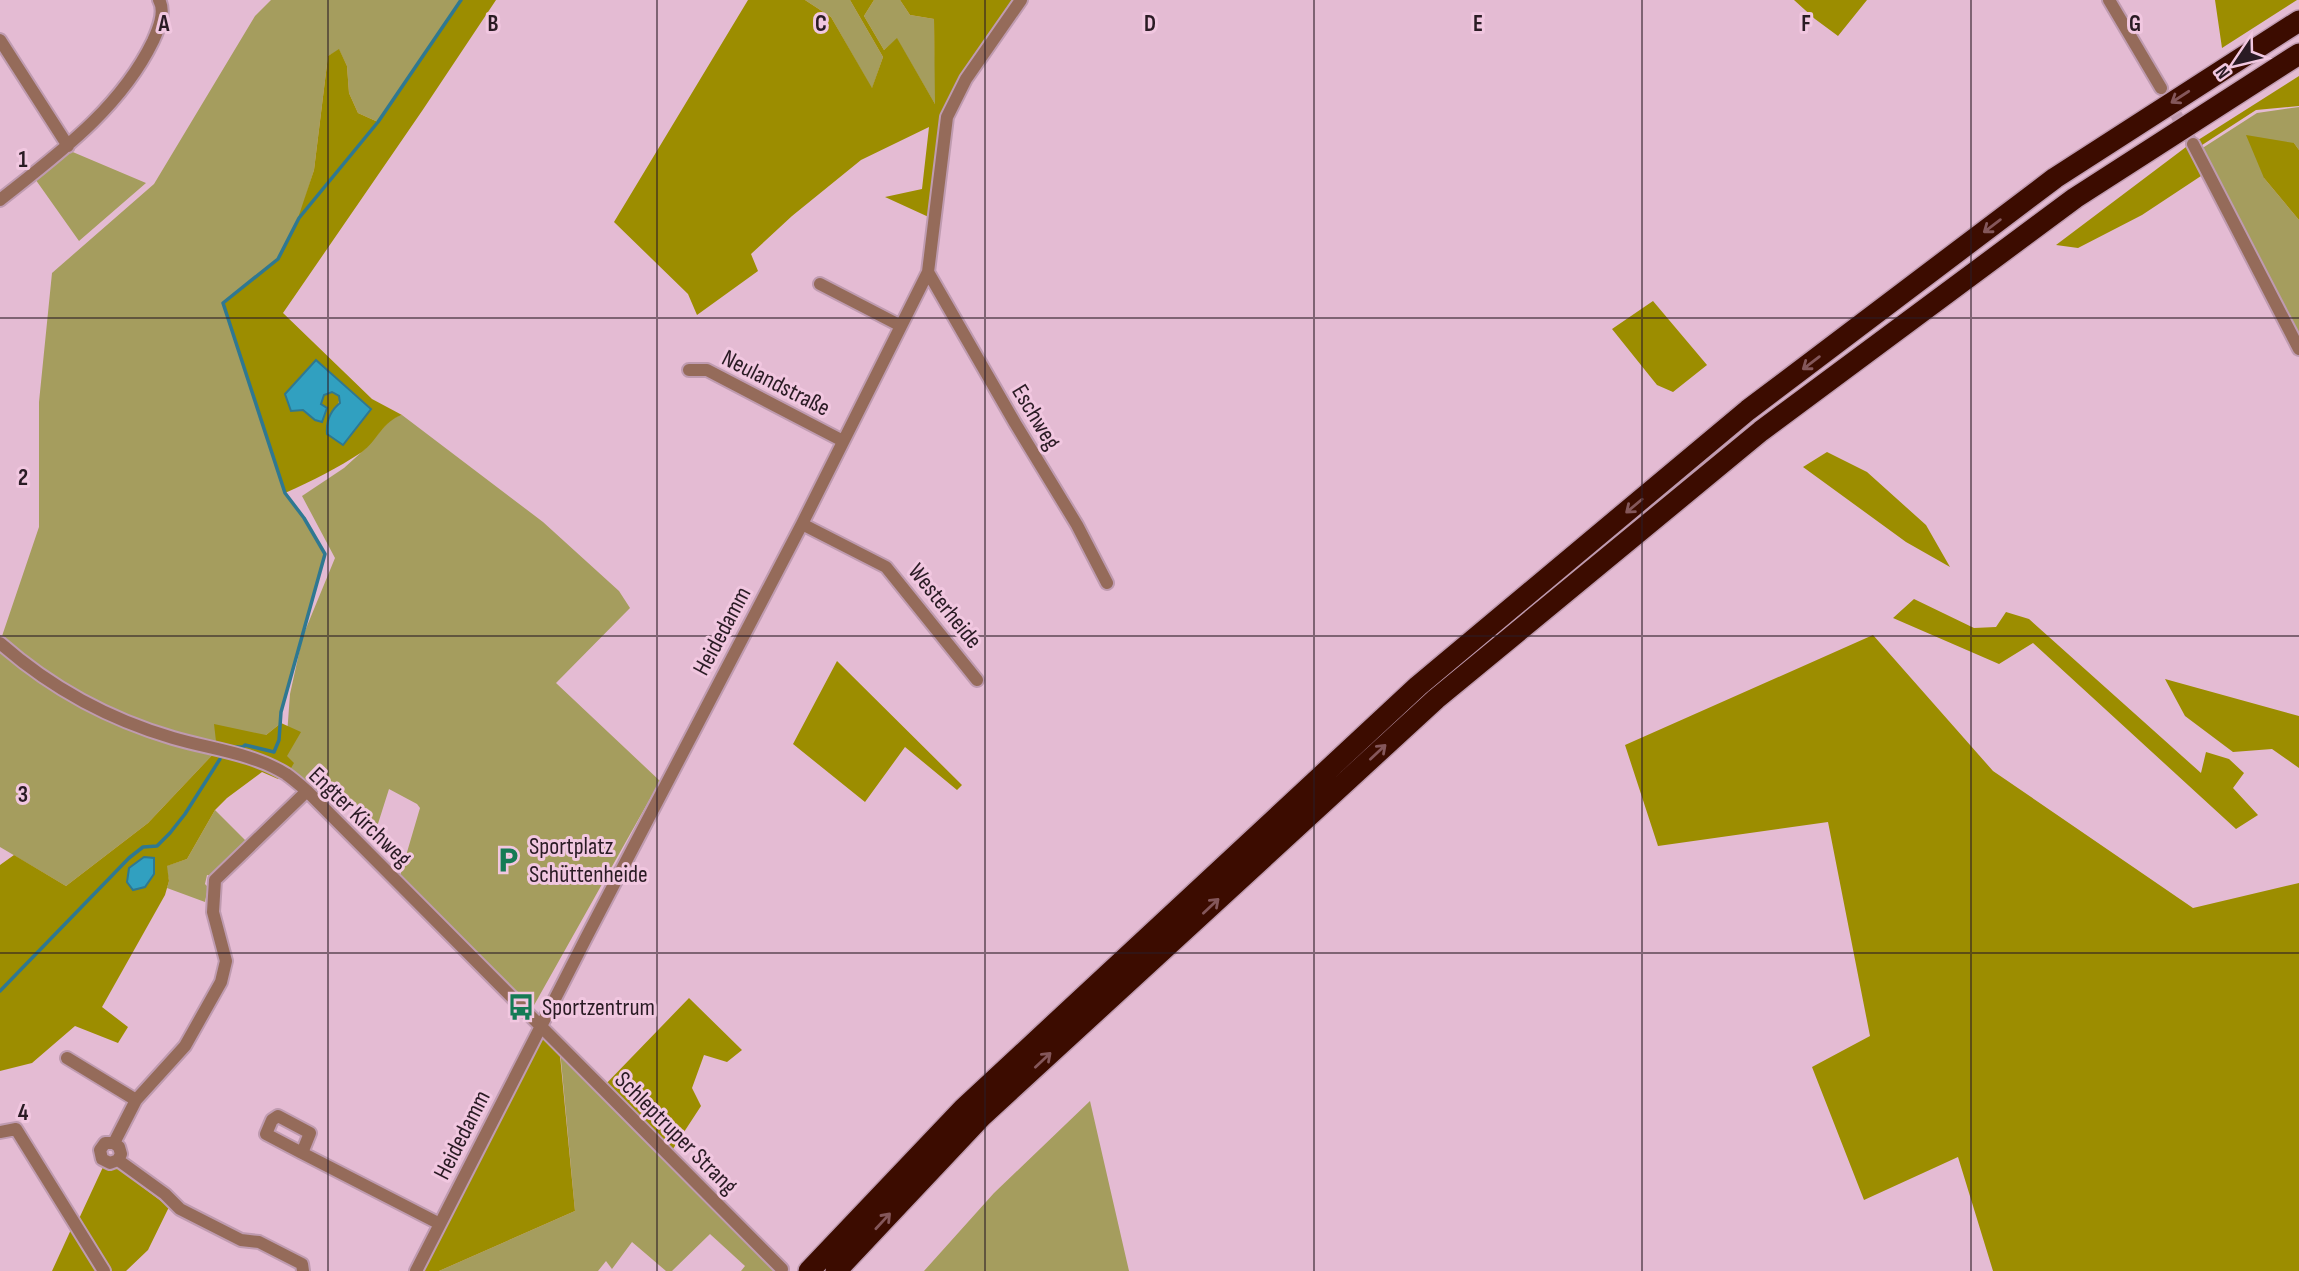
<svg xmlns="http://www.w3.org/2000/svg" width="2299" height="1271" viewBox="0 0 2299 1271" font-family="'Sofia Sans Condensed',sans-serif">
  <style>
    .green { fill: #a59d5e }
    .forest { fill: #9c8d00; fill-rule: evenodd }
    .water { fill: #31a0c0; stroke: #2f7891; stroke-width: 2 }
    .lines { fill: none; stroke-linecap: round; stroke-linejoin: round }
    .stream { stroke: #2f7891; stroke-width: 3.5 }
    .minor-tunnel { stroke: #bf9bb0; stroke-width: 12; stroke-dasharray: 12 6; stroke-linecap: butt }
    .minor-casing { stroke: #bf9bb0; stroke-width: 16 }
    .motorway-casing { stroke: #bf9bb0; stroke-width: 24 }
    .minor { stroke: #956b5a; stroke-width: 12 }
    .motorway { stroke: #3c0c00; stroke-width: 21 }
    .oneway { stroke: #84575a }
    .grid { fill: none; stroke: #2a1b24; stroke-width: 2; stroke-opacity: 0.55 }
    .labels { text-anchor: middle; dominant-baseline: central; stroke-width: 6; stroke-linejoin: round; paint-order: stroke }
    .street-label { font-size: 24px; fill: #2a1b24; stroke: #f1c7e0 }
    .poi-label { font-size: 24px; fill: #2a1b24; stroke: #f1c7e0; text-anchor: start }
    .grid-label { font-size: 23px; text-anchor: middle; font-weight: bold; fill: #2a1b24; stroke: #f1c7e0; stroke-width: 6; stroke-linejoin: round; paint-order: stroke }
  </style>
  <rect width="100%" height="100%" fill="#e4bbd3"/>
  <path class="green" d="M271,0H461L378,122L358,113L349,93L347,66L339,50L328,56L314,170L299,218L278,259L224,303L285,493L304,518L325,554L300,643L335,558L302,496L344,468L365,449L392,418L402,415L543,522L619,591L630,608L556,683L660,781L533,1007L400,876L420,808L417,804L389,789L376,830L332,782L314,791L277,760L287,735L290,694L301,644L281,712V723L266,735L218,749L148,823L66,886L0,847V642L39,527V402L52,273L154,184L255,16Z
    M805,0H850L883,57L872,89L831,17Z
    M874,0H900L910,15L934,19L936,106L897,39L884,50L864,16Z
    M2299,107V150L2294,143L2264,178L2299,220V340L2201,149L2257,113Z
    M68,150L146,183L79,241L33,176Z
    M215,810L247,842L212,876L207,875L205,884L208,887L205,902L167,888L169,881L166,866L187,859Z
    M560,1050L757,1252L775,1271H741L745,1266L710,1234L672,1271H666L632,1242L612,1269L606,1261L598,1271H439L575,1211Z
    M1090,1101L1129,1271H924L994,1193Z"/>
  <path class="forest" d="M461,0H496L422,111L283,313L372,399L402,415C383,421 377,441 362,452C338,468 312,481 285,493L223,303L278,259L298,218L314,170L328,56L339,49L347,66L349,93L358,113L378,122ZM316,360L370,409L343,445L327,434C326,419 341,411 339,396L332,392L324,395L315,420L285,394Z
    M748,0H805L831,17L872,88L883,57L850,0H874L864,16L884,50L897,38L935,104L934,19L910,15L900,0H1016L962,75L952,92L941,120L933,219L885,197L922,189L929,127L861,160L792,216L751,254L758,271L697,315L688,294L614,222Z
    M1794,0H1867L1838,36L1815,19Z
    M2215,0H2297L2222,48Z
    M2299,76V106L2256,110L2199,147L2195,142Z
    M2246,135L2294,143L2299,150V220L2264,178Z
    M2186,147L2190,150L2201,176L2142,215L2078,248L2056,245Z
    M1653,301L1707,365L1673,392L1657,385L1612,329Z
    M1827,452L1867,472L1926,525L1950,567L1906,542L1803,467Z
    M1914,599L1974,628L1996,627L2006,612L2029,619L2201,773L2206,752L2229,759L2244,773L2233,788L2258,815L2236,829L2033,643L1999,664L1893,618Z
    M1873,635L1993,771L2193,908L2299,883V1271H1993L1958,1157L1864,1200L1812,1067L1870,1036L1828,822L1658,846L1625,745Z
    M837,661L962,785L957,790L905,747L865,802L793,744Z
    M2165,679L2299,716V768L2272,749L2233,752L2185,716Z
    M281,723L301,732L287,756L294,763L287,775L278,779L262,772L227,798L215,810L187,859L167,866L169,881L165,895L102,1007L128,1027L118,1043L75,1026L32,1063L0,1071V865L14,855L66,886L148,823L217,750L214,724L266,735Z
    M689,998L742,1050L727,1062L704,1055L692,1088L701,1106L669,1155L602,1088Z
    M541,1026L559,1045L575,1211L439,1271H416Z
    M103,1167H116L169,1207L148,1250L126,1271H111L103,1264L77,1223Z
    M74,1223L101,1265L95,1271H52Z"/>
  <path class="water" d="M316,360L371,409L343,445L327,434C326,422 330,411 340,403L339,396L332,392L324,395L321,404L327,408L322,422L315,420L303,410L291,411L285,394Z
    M144,857L154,858V874L145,887L133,890L127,882L129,868Z"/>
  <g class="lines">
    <path class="stream" d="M231,747H243L245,745L274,752L279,740L281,712L325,554L304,518L285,493L223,303L278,259L299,218L378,122L461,0
      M0,991L129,858L143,847L157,846L170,833L185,814L220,759"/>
    <path class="minor-tunnel" d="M2167,99L2193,144"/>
    <defs>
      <path id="minor" d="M2109,0L2161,88
        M0,40L68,146
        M2193,144L2299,349
        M0,200C58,154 120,109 153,41C158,30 166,12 159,0
        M928,272L1015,423L1077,525L1107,583
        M820,284L901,326
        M689,370H707L843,441
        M802,524L886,567L977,680
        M0,643C51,688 108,719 173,738C210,749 252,753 286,774C293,779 300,785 307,791L782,1269
        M67,1058L136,1100
        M0,1132L16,1129L104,1271
        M114,1143L119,1147L121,1154L118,1160L110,1163L102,1159L100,1150L105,1143H114L136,1100L185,1046L221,982L226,961L213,912L215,880L307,791
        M302,1153L266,1134L272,1120L278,1116L310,1133L302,1153L440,1224
        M118,1160L165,1194L180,1209L241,1240L259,1242L302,1264L303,1271
        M416,1271L586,938L802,524L928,272L947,117L966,79L1021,0"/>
      <path id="motorway" d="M809,1271L963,1109L1418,686L1748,410L2055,178L2299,21
        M836,1271L981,1117L1436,699L1761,431L2075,198L2299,54"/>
    </defs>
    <use href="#minor" class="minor-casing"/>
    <use href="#motorway" class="motorway-casing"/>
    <use href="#minor" class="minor"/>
    <use href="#motorway" class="motorway"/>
  </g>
  <defs><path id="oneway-shaft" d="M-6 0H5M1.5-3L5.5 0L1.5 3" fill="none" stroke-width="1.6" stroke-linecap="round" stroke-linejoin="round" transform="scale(1.75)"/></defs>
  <g class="oneway">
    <use href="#oneway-shaft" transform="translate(2180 97) rotate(147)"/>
    <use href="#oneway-shaft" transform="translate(1992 226) rotate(143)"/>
    <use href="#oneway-shaft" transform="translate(1811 363) rotate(143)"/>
    <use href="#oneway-shaft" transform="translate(1634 506) rotate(140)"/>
    <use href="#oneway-shaft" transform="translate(1378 752) rotate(-43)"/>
    <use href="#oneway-shaft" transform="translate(1211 906) rotate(-43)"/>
    <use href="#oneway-shaft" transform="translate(1043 1060) rotate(-43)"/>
    <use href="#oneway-shaft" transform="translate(883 1221) rotate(-47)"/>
  </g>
  <path class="grid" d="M328,0V1271M657,0V1271M985,0V1271M1314,0V1271M1642,0V1271M1971,0V1271M0,318H2299M0,636H2299M0,953H2299"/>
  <defs>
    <symbol id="parking-bare" viewBox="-9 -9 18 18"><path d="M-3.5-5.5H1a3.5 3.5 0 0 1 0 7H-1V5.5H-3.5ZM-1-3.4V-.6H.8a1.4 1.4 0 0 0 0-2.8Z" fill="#157b55" stroke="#f1c7e0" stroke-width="2.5" paint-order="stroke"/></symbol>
    <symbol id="bus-bare" viewBox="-9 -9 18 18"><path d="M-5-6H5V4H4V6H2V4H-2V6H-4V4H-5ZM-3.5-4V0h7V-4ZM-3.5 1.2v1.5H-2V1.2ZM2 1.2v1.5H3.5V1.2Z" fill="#157b55" stroke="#f1c7e0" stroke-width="2.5" paint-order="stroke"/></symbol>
  </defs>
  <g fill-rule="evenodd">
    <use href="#parking-bare" x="489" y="841" width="38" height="38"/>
    <use href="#bus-bare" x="502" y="988" width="38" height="38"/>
  </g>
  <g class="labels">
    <g class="street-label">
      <text transform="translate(776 383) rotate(27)">Neulandstraße</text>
      <text transform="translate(1036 417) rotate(59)">Eschweg</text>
      <text transform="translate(945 606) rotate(51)">Westerheide</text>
      <text transform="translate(722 631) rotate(-62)">Heidedamm</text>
      <text transform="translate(360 817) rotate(44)">Engter Kirchweg</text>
      <text transform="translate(676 1133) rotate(45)">Schleptruper Strang</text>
      <text transform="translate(462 1135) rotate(-63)">Heidedamm</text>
    </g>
    <g class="poi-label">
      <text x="529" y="846">Sportplatz<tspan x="529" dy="28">Schüttenheide</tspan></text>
      <text x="542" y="1007">Sportzentrum</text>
    </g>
  </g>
  <g class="grid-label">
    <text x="164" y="31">A</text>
    <text x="493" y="31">B</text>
    <text x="821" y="31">C</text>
    <text x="1150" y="31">D</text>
    <text x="1478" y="31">E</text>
    <text x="1806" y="31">F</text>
    <text x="2135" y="31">G</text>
    <text x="23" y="167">1</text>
    <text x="23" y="485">2</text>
    <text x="23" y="802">3</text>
    <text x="23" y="1120">4</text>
  </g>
  <g transform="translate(2236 63) rotate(235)" stroke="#f1c7e0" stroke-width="5" paint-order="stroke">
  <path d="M0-5L12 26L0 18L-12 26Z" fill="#2a1b24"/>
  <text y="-10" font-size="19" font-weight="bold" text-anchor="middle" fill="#2a1b24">N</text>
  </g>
</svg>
